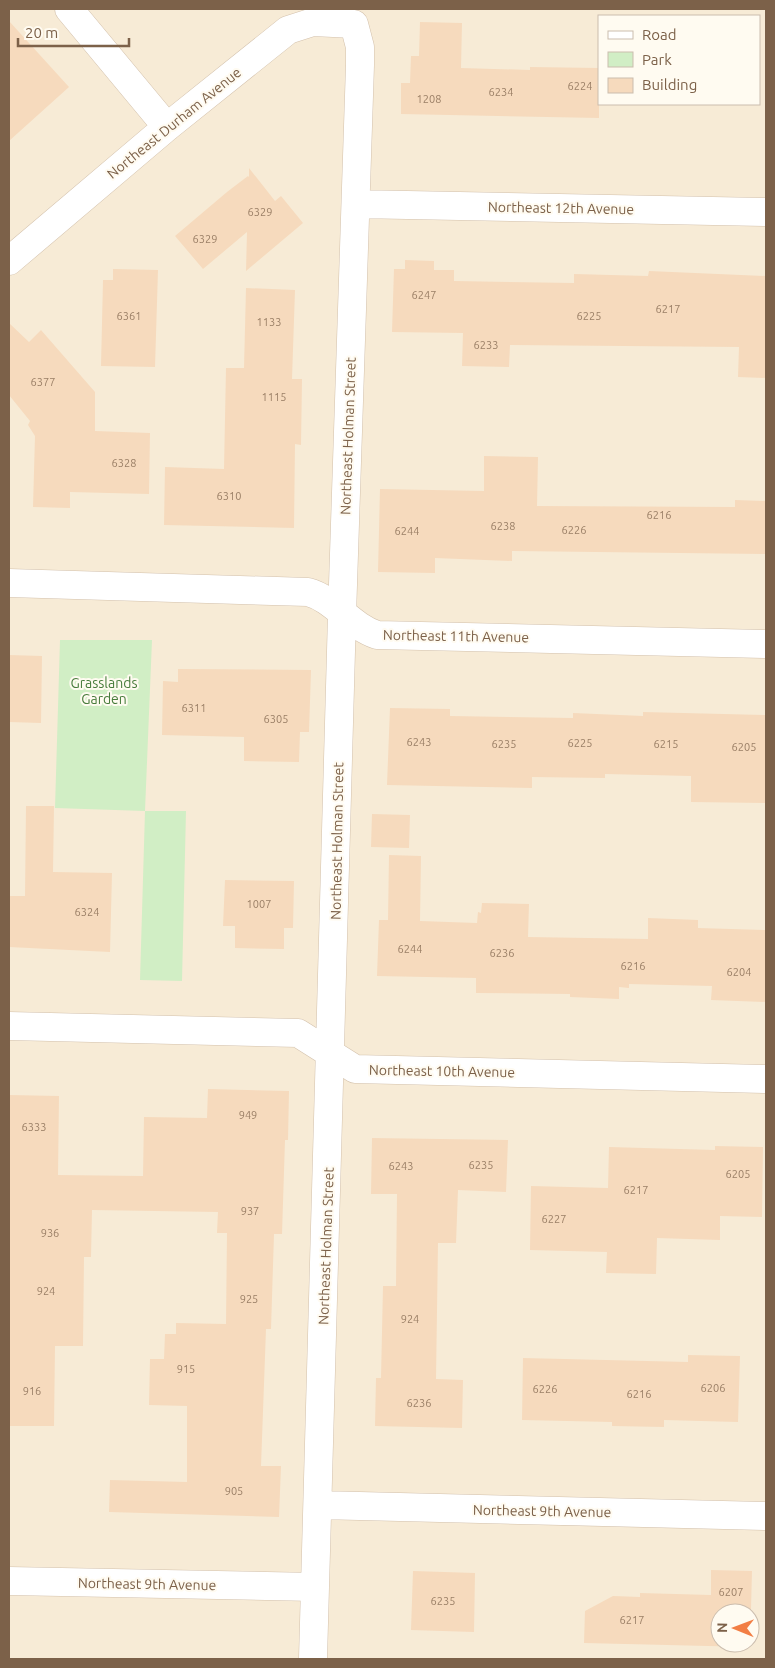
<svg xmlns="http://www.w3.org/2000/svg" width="775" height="1668" viewBox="0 0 775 1668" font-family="Ubuntu,sans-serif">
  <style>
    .residential { fill: #f7ebd6; fill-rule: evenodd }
    .green { fill: #d1eec5 }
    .building { fill: #f6dabd; fill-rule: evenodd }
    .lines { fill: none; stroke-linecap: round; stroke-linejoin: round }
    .minor-casing { stroke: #d3c1ac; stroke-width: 29 }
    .minor { stroke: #fff; stroke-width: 28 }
    .labels { text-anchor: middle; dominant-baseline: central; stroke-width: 4; stroke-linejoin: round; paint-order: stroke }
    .number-label { font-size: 11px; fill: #9a7f66 }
    .street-label { font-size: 14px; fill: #7c6149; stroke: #fffbf1 }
    .park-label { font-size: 14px; fill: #487c3c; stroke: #fffbf1 }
  </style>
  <rect width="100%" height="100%" fill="#fef8e9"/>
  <path class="residential" d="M9,9H766V1659H9ZM599,16H759V104H599ZM720,1613H750V1643H720Z"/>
  <path class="green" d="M60,640H152L145,811H186L182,981L140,980L145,811L55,808Z"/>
  <path class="building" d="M9,21L69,87L9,141Z
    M420,22L462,23L461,68L530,70V67L599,68V118L401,114V83H410L411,56H419Z
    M249,168L275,201L281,196L303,223L246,271L247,232L203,269L175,236L227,192L248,176L249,177Z
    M405,260L434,261V270H454V281L574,283V274L648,276L649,271L766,276V378L738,377L739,347L510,345L509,367L462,366L463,333L392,332L394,269H405Z
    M113,269L158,270L155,367L101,366L103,280H113Z
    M246,288L295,290L292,379H302L301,445L295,444L294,528L164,525L165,467L224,469L226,368H244Z
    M9,323L29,342L41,330L95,392V431L150,433L149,494L70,492V508L33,507L35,436L28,425L30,421L9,395Z
    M484,456L538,457L537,506L735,507V500L766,501V554L512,551V561L435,558V573L378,572L380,489L484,491Z
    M9,655L42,656L41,723L9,722Z
    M178,669L311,670L309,732H300L299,762L244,761V737L162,735L163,681L178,682Z
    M390,708L450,709V716L573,718V713L643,716V712L766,715V803L691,802V776L605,774V778L532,777V788L387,785Z
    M26,806H54L53,872L112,873L110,952L9,947V896H25Z
    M372,814L410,815L409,848L371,847Z
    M389,855L421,856L420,921L477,923L478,912L481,913L482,903L529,904L528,937L648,939V918L698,920V928L766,930V1002L711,1000L712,986L629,984V988L619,987V999L570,997V994L476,993V978L377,976L379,920H388Z
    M225,880L294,881L293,928H284V949L235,948V926H223Z
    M208,1089L289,1091L288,1140H285L282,1234H274L271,1329H266L261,1466H281L279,1517L109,1512L110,1480L187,1482V1406L149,1405L150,1359H164L165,1334H176V1323L226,1324L227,1233H217L218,1212L92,1210L91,1257H84L83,1346H55L54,1426H9V1095L59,1096L58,1175L143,1176L144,1117L207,1118Z
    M372,1138L508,1140L506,1192L458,1190L456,1243H438L436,1379L463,1380L462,1428L375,1426L376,1378H381L383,1286H396L397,1194H371Z
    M715,1146L763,1147L762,1217L720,1216V1240L657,1238L656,1274L606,1273L607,1252L530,1250L531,1186L608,1188L609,1147L715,1150Z
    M688,1355L740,1356L738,1422L664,1420V1427L612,1426V1422L522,1420L523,1358L688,1362Z
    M711,1570L752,1571L750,1647L584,1643L585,1611L613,1596L640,1597V1593L711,1595ZM720,1613H750V1643H720Z
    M413,1571L475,1573L474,1632L411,1630Z"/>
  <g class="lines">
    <defs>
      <path id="minor" d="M69,9L167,127
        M356,204L766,212
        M9,261L167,127L288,30L313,22L354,24L360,47V65L342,615L313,1659
        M9,583L308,592C334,599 350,626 377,635L766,644
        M9,1026L298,1033L355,1069L766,1079
        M319,1505L766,1516
        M9,1581L315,1587"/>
    </defs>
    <use href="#minor" class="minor-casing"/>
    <use href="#minor" class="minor"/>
  </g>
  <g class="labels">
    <g class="number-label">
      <text x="580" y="86">6224</text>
      <text x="501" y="92">6234</text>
      <text x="429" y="99">1208</text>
      <text x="260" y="212">6329</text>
      <text x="205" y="239">6329</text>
      <text x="424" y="295">6247</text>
      <text x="668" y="309">6217</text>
      <text x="129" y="316">6361</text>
      <text x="589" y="316">6225</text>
      <text x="269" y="322">1133</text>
      <text x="486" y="345">6233</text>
      <text x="43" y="382">6377</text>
      <text x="274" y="397">1115</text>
      <text x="124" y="463">6328</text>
      <text x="229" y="496">6310</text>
      <text x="659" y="515">6216</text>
      <text x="503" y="526">6238</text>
      <text x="574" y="530">6226</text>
      <text x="407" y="531">6244</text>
      <text x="194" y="708">6311</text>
      <text x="276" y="719">6305</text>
      <text x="419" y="742">6243</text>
      <text x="580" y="743">6225</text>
      <text x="504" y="744">6235</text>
      <text x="666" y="744">6215</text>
      <text x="744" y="747">6205</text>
      <text x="259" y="904">1007</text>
      <text x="87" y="912">6324</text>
      <text x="410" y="949">6244</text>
      <text x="502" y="953">6236</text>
      <text x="633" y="966">6216</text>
      <text x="739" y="972">6204</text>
      <text x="248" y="1115">949</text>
      <text x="34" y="1127">6333</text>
      <text x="481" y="1165">6235</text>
      <text x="401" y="1166">6243</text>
      <text x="738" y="1174">6205</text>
      <text x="636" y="1190">6217</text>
      <text x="250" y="1211">937</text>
      <text x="554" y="1219">6227</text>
      <text x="50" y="1233">936</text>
      <text x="46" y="1291">924</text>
      <text x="249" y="1299">925</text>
      <text x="410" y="1319">924</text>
      <text x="186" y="1369">915</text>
      <text x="713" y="1388">6206</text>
      <text x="545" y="1389">6226</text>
      <text x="32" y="1391">916</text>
      <text x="639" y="1394">6216</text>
      <text x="419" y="1403">6236</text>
      <text x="234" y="1491">905</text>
      <text x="731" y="1592">6207</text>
      <text x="443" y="1601">6235</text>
      <text x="632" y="1620">6217</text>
    </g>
    <g class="street-label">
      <text transform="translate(174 123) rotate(-39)">Northeast Durham Avenue</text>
      <text transform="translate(561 208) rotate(1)">Northeast 12th Avenue</text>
      <text transform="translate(348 436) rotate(-88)">Northeast Holman Street</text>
      <text transform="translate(456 636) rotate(1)">Northeast 11th Avenue</text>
      <text transform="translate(337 841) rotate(-89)">Northeast Holman Street</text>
      <text transform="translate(442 1071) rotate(1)">Northeast 10th Avenue</text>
      <text transform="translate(326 1246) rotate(-88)">Northeast Holman Street</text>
      <text transform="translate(542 1511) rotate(1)">Northeast 9th Avenue</text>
      <text transform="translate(147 1584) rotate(1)">Northeast 9th Avenue</text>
    </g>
    <g class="park-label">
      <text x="104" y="683">Grasslands<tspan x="104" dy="16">Garden</tspan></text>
    </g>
  </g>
  <rect width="775" height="1668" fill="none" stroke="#7c6149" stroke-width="20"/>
  <rect x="598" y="15" width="162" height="90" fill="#fffbf1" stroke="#cbbdae"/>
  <rect x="608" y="31" width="25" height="8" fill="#ffffff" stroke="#cbbdae"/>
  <text x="642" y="40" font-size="15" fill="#7c6149">Road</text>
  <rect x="608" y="52" width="25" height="15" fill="#d1eec5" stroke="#cbbdae"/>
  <text x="642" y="65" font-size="15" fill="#7c6149">Park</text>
  <rect x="608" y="78" width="25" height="15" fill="#f6dabd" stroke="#cbbdae"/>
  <text x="642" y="90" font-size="15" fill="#7c6149">Building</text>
  <g transform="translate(735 1628) rotate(271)"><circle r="24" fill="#fffbf1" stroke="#cbbdae"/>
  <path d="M0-4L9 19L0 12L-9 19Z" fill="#f27e44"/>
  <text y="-8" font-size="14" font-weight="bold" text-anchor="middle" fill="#7c6149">N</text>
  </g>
  <path d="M18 38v8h111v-8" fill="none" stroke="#7c6149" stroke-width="2.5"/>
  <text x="25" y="38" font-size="15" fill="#7c6149" stroke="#fffbf1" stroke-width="4" paint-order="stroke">20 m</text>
</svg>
